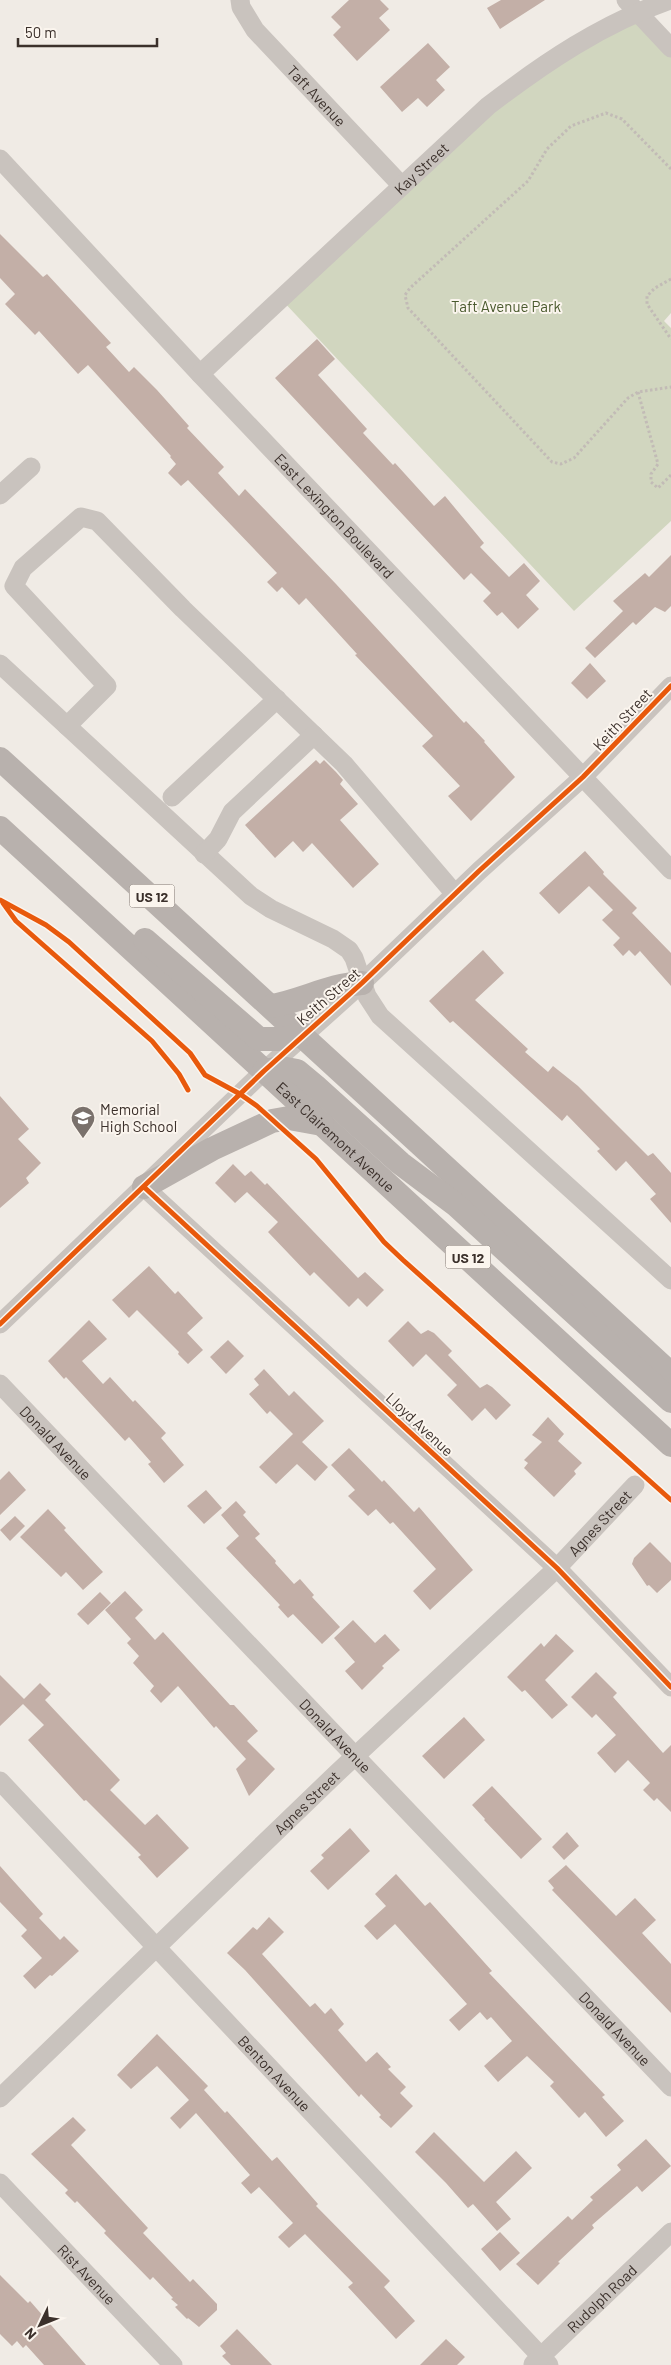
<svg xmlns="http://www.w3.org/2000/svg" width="671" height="2365" viewBox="0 0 671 2365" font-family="Barlow,sans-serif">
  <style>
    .green { fill: #d1d6bf }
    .building { fill: #c3afa7 }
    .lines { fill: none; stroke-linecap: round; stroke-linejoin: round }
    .path { stroke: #c2bbb6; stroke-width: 3; stroke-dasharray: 2.5 2.5; stroke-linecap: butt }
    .minor { stroke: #c9c3be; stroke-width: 19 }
    .major { stroke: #b8b1ad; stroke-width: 24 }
    .cycleway-casing { stroke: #fbf5ee; stroke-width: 8 }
    .cycleway { stroke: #e8590c; stroke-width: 5 }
    .labels { text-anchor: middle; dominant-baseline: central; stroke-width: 4; stroke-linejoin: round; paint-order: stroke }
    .shield { fill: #fbf5ee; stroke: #756b66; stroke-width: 1 }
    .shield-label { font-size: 14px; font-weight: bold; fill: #3b302b }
    .street-label { font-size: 15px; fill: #3b302b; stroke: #fbf5ee }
    .park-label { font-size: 15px; fill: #4a5a2e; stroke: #fbf5ee }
    .poi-label { font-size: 15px; fill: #3b302b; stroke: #fbf5ee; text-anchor: start }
  </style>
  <rect width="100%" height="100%" fill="#f0ebe5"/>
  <path class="green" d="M637,12L671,48V313L664,321L671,328V521L574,611L281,299L488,106Z"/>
  <path class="building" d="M349,0H380L389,9L379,18L390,30L357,61L333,35L341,27L331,17Z
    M501,0H545L500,29L487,8Z
    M428,43L450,67L436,80L445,90L427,107L418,98L402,112L380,87Z
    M0,234L43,277L47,274L111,343L106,347L129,372L134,367L157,390L189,426L187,428L224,467L218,473L239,496L245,489L336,584L464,723L466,721L485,741L484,742L515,777L471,821L448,796L460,786L422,746L433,736L355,655L357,654L306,598L299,605L282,587L277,592L267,582L277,573L188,480L181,486L168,473L176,464L170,457L171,456L88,365L78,374L39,331L35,335L5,304L15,294L0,278Z
    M317,339L335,359L318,375L367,429L363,433L393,465L395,463L434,506L445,496L484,543L480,547L509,577L524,563L540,581L526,595L539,609L518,629L502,612L497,616L483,601L491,593L471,573L464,580L275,378Z
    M671,555V606L665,612L655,607L636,625L633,622L595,658L585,648L623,611L613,601L645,573L649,577Z
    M590,663L606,681L587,699L571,683Z
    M316,760L320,764L324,760L336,772L343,780L340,784L358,804L340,820L379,864L353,888L312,843L303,852L293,841L275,858L245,825Z
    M585,851L604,872L603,874L637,908L632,913L671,953V986L640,951L635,956L629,950L623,956L613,945L620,938L602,920L613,910L589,886L559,914L539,893Z
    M483,950L504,973L475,1000L528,1049L525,1052L548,1072L553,1066L578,1086L648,1156L653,1153L671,1173V1223L650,1199L656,1194L626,1161L616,1171L597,1151L600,1149L567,1115L562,1121L453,1021L450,1023L429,1001Z
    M0,1096L29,1129L18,1139L41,1163L26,1178L29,1183L0,1208Z
    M233,1164L245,1176L251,1171L265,1185L267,1183L358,1278L365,1272L384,1290L367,1307L358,1298L349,1307L314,1272L310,1276L268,1232L278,1222L247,1192L235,1203L215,1183Z
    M149,1266L175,1294L178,1291L203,1318L187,1333L203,1350L188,1364L178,1354L179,1352L137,1310L129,1318L112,1300Z
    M89,1320L107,1339L82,1361L103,1384L110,1377L133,1402L135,1400L166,1433L161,1438L184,1465L164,1483L148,1464L151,1462L129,1437L125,1441L66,1377L64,1379L48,1361Z
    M408,1321L421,1334L428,1330L434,1333L452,1351L448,1355L480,1388L487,1384L492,1387L511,1405L496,1420L485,1408L472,1421L447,1395L457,1385L426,1354L413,1367L388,1341Z
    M228,1340L244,1356L226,1374L210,1357Z
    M264,1369L289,1396L294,1391L324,1421L302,1442L328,1467L315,1481L297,1464L276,1484L259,1467L293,1434L270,1411L267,1414L249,1394L259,1385L254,1379Z
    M548,1417L564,1434L558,1441L582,1463L574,1471L576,1474L554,1497L524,1468L528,1463L524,1460L542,1442L532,1435Z
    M349,1448L382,1482L384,1480L414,1512L419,1507L473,1570L430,1610L413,1591L436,1569L393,1522L390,1524L376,1509L368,1516L348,1496L355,1490L331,1465Z
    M9,1471L26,1490L0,1515V1480Z
    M206,1490L222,1508L204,1524L187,1506Z
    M236,1501L246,1512L243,1515L260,1534L255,1538L276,1561L275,1563L294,1584L300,1579L314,1595L312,1597L340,1627L322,1644L293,1614L288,1618L278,1607L280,1605L226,1548L239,1536L221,1515Z
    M48,1509L66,1528L64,1530L103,1572L83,1590L66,1572L61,1577L20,1537Z
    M15,1516L25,1526L10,1541L0,1530Z
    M650,1542L671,1563V1580L657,1593L649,1585L647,1586L632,1564L634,1558Z
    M125,1591L143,1610L135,1618L155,1640L163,1632L230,1705H234L258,1731L247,1741L275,1769L249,1796L236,1769L246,1759L216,1726L214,1728L178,1686L161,1703L150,1691L154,1686L133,1663L139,1656L127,1643L131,1639L105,1610Z
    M100,1592L111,1603L88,1625L77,1614Z
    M353,1620L375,1643L385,1634L400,1650L382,1666L384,1668L362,1690L345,1671L355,1662L334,1638Z
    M556,1634L574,1651L545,1680L568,1705L552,1719L525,1690L522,1692L507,1677L541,1643L544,1647Z
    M596,1672L617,1693L613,1697L663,1753L671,1745V1812L657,1798L654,1801L643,1790L650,1783L628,1760L615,1773L597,1753L616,1735L596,1714L592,1718L571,1697Z
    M0,1675L24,1699L40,1683L51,1694L45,1700L120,1780L110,1790L145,1825L157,1814L189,1848L157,1878L138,1857L141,1855L86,1800L84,1801L28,1740L44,1725L23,1704L0,1726Z
    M464,1717L485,1740L444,1779L422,1756Z
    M492,1786L542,1839L521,1859L484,1820L485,1819L472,1805Z
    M350,1828L370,1851L328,1890L310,1871L324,1858L321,1855Z
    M567,1832L579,1846L564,1860L552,1847Z
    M566,1865L616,1916L635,1898L656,1920L642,1933L671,1964V2013L552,1890L554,1888L548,1881Z
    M0,1866L43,1914L39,1918L60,1940L64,1936L79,1951L52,1976L50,1975L35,1989L23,1976L42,1958L21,1936L27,1930L0,1902Z
    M396,1874L425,1906L430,1902L492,1971L489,1973L605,2095L602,2097L624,2121L606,2137L585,2112L579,2118L550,2086L554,2082L527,2056L498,2082L484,2066L512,2041L491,2017L487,2020L480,2012L459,2031L449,2020L467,2004L395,1924L377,1940L364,1926L386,1906L375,1894Z
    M269,1917L284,1932L262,1954L310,2007L315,2003L325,2014L331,2008L344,2024L338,2030L366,2062L377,2052L391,2067L388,2069L406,2087L400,2093L413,2106L391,2128L379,2117L381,2115L361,2094L359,2097L245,1970L227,1953L253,1927L257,1930Z
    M157,2034L208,2086L204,2090L225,2113L227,2111L272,2161L277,2157L318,2204L316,2206L390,2281L384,2287L415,2321L396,2339L348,2287L353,2283L305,2234L289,2248L278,2237L293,2223L259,2187L251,2194L241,2183L250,2175L196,2113L180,2129L170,2118L189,2100L157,2066L131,2089L117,2075Z
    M73,2117L86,2130L71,2145L148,2228L143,2233L190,2282L193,2279L217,2304V2310L199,2327L188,2318L187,2319L175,2307L178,2305L171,2299L173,2298L153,2277L150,2280L104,2233L106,2231L77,2201L75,2203L65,2193L68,2190L31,2154Z
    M434,2132L484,2182L516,2151L532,2168L496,2202L511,2219L497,2231L473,2204L468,2208L446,2183L415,2152Z
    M646,2139L671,2166L642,2192L637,2186L592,2225L594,2228L558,2262L560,2263L538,2285L516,2264L568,2216L572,2220L593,2200L590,2197L621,2170L617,2165Z
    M500,2232L520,2253L500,2271L481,2249Z
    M0,2275L28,2303L30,2301L86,2365H44L26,2345L23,2348L17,2341L12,2346L0,2334Z
    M237,2329L272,2365H231L222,2356L226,2353L220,2346Z
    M446,2339L465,2357L457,2365H420Z"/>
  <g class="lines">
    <path class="path" d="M671,169L622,119L606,113L571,126L547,149L528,181L410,288L405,295L408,308L552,462L561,464L574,458L628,398L638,392L671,387
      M671,279L655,288L647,296V304L671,339
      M638,392L658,464L651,474V482L658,488L671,475"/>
    <g class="minor">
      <path id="s1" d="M240,0L241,7L255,30L402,186"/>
      <path d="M626,0L671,48"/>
      <path id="s2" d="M0,159L200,374L671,870"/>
      <path id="s3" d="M200,374L488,106C544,63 603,23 670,0"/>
      <path d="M0,495L31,467"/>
      <path d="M0,664L251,896L271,909L333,939L349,950L354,958L367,996L380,1016L671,1280"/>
      <path d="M67,726L107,686L14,586L23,568L81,517L97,521L183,609L344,764L455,894"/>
      <path d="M172,797L277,699"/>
      <path d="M204,854L218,839L232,812L314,735"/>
      <path d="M144,1187L557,1568L671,1687"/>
      <path d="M0,1324L264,1071L362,983L479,871L583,777L671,686"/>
      <path id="s4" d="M0,1384L671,2087"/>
      <path id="s5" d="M0,1781L549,2365"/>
      <path id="s6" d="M0,2098L337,1773L557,1568L635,1485"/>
      <path id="s7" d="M0,2183L173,2365"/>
      <path id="s8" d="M533,2364L671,2232"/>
    </g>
    <g class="major">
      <path d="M0,759L671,1374"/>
      <path id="s9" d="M0,828L671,1445"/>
      <path d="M145,940L259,1039H283L303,1034"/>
      <path d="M272,1006C304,1000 329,985 362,983"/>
      <path d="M264,1071L281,1068L297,1071L315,1086L400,1163L456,1205L671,1401"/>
      <path d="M144,1187L212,1149L272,1121L289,1118L322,1124"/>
    </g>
    <defs>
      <path id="cycleway" d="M0,900L46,925L69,942L190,1053L205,1075L240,1094L257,1106L316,1159L384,1242L403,1260L671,1500
        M3,903L16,921L152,1041L179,1074L188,1090
        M144,1187L557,1568L671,1687
        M0,1324L264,1071L362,983L479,871L583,777L671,686"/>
    </defs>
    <use href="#cycleway" class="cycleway-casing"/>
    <use href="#cycleway" class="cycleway"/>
  </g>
  <defs>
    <symbol id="school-pin" viewBox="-11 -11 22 30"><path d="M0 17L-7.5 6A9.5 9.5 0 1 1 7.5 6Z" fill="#7a716c" stroke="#fbf5ee"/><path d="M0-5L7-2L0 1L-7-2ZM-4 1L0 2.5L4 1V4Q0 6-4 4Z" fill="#fff"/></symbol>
  </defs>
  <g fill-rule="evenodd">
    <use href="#school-pin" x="69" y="1104" width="28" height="38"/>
  </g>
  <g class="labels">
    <g class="shield">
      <rect x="129.5" y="884.5" width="45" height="23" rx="4"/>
      <rect x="445.5" y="1245.5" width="45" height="23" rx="4"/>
    </g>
    <g class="shield-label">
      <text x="152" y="896">US 12</text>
      <text x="468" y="1257">US 12</text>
    </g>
    <g class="street-label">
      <text stroke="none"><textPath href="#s1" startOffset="124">Taft Avenue</textPath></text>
      <text stroke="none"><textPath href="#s3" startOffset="302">Kay Street</textPath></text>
      <text stroke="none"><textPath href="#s2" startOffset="489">East Lexington Boulevard</textPath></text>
      <text transform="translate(622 719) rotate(-47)">Keith Street</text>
      <text transform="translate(328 996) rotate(-41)">Keith Street</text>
      <text stroke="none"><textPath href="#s9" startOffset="456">East Clairemont Avenue</textPath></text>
      <text transform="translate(420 1424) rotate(43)">Lloyd Avenue</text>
      <text stroke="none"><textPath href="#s4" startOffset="81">Donald Avenue</textPath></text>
      <text stroke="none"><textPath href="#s6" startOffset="831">Agnes Street</textPath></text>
      <text stroke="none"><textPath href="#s4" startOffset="486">Donald Avenue</textPath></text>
      <text stroke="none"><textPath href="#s6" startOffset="426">Agnes Street</textPath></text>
      <text stroke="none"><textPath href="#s4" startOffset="891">Donald Avenue</textPath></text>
      <text stroke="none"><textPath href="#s5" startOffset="401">Benton Avenue</textPath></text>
      <text stroke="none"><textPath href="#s7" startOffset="126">Rist Avenue</textPath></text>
      <text stroke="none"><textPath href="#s8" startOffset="95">Rudolph Road</textPath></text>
    </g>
    <g class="park-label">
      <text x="506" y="306">Taft Avenue Park</text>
    </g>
    <g class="poi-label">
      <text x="100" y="1109">Memorial<tspan x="100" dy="17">High School</tspan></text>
    </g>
  </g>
  <g transform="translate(40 2325) rotate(227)" stroke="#fbf5ee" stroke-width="4" paint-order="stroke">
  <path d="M0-4L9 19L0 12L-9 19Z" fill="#3b302b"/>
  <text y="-8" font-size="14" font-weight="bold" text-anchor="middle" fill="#3b302b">N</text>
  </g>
  <path d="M18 38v8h139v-8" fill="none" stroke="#3b302b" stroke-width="2.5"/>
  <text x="25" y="38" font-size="15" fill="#3b302b" stroke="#fbf5ee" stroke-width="4" paint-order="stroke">50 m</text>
</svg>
